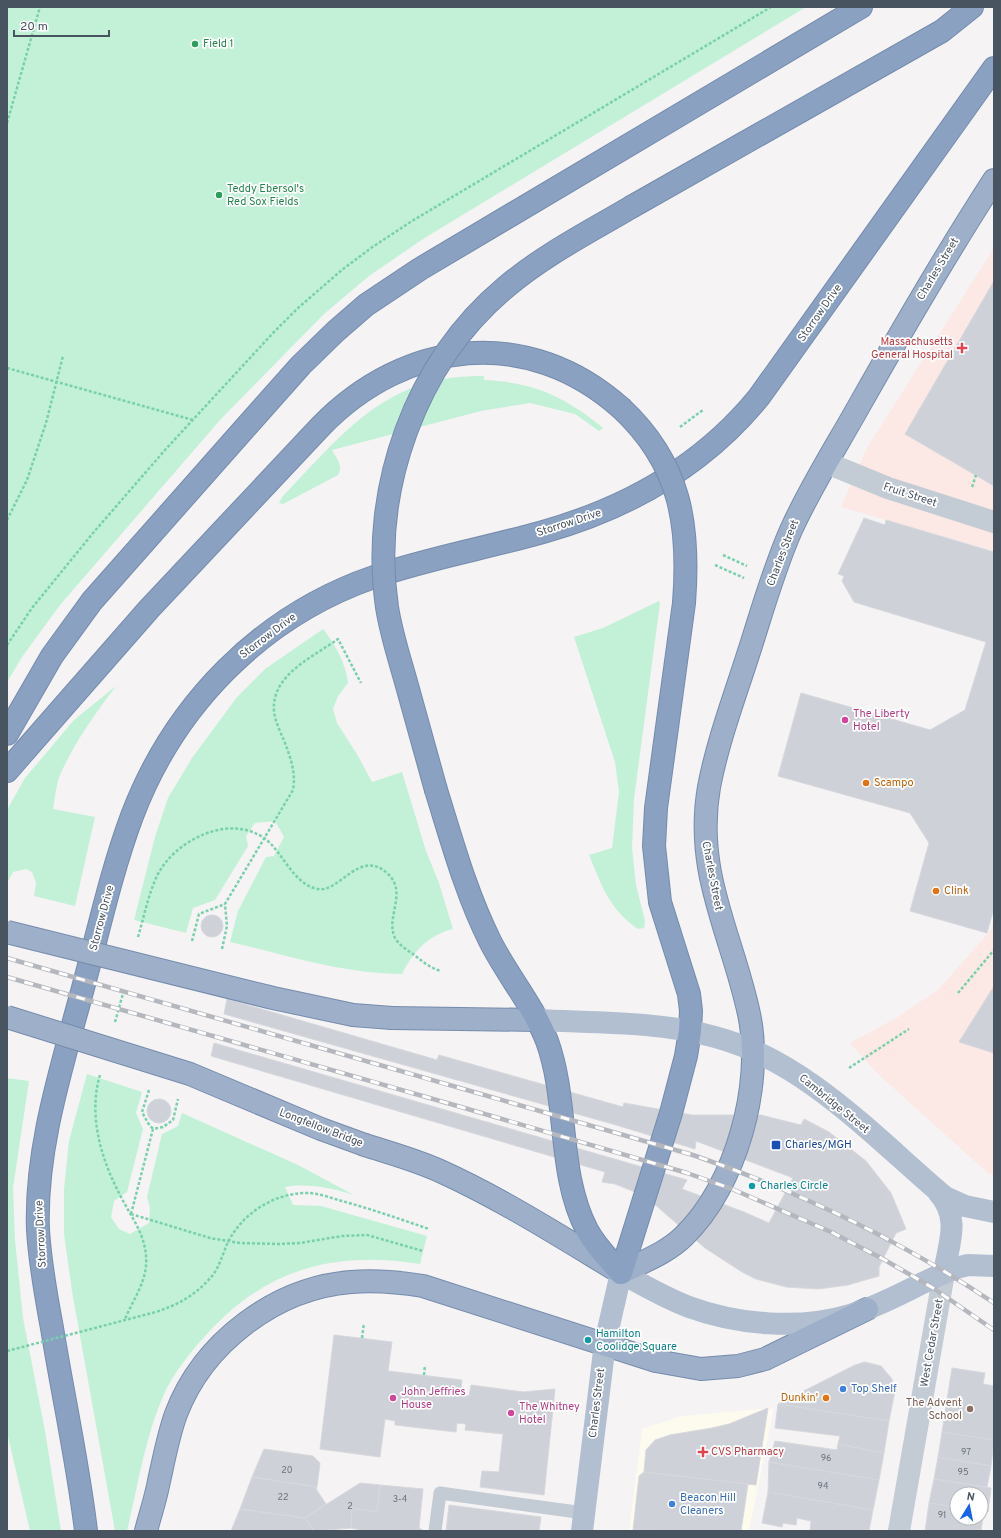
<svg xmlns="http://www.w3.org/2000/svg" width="1001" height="1538" viewBox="0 0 1001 1538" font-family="Overpass,sans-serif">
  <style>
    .commercial { fill: #fdfaee }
    .medical { fill: #fce9e5 }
    .green { fill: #c2f1d8 }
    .building { fill: #ced1d7; stroke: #d6d8de }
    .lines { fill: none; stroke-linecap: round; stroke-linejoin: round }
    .trunk-casing { stroke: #758bad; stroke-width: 24 }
    .motorway-casing { stroke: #758bad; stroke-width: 24 }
    .path { stroke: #78d1ac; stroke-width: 2.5; stroke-dasharray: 3 2; stroke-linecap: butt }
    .service { stroke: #c3cbd4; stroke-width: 13 }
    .minor { stroke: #c3cbd4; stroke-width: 22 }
    .primary { stroke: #b2bfd1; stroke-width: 22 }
    .trunk { stroke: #9eb0c9; stroke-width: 22 }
    .motorway { stroke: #8aa1c1; stroke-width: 22 }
    .rail-casing { stroke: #b4b7bd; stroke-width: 4.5 }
    .rail { stroke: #fff; stroke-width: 3; stroke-dasharray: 9; stroke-linecap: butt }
    .trunk-bridge-casing { stroke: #758bad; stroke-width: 24; stroke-linecap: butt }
    .motorway-bridge-casing { stroke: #758bad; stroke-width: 24; stroke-linecap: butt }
    .path-bridge { stroke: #78d1ac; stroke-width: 2.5; stroke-dasharray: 3 2; stroke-linecap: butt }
    .trunk-bridge { stroke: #9eb0c9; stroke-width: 22 }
    .motorway-bridge { stroke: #8aa1c1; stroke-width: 22 }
    .leisure-dot { fill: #2e9e5b; stroke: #fff; stroke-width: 1.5 }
    .health-dot { fill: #e0444e; stroke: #fff; stroke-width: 1.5 }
    .hotel-dot { fill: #d1479c; stroke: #fff; stroke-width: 1.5 }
    .food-dot { fill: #e8710a; stroke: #fff; stroke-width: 1.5 }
    .transit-dot { fill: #1a4fb4; stroke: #fff; stroke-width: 1.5 }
    .culture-dot { fill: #0f9aa8; stroke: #fff; stroke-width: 1.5 }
    .shop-dot { fill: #3f7fe0; stroke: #fff; stroke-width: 1.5 }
    .education-dot { fill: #8d6e63; stroke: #fff; stroke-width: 1.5 }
    .labels { text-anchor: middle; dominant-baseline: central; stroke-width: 3.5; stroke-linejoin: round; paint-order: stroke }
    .number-label { font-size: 9px; fill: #6a737e }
    .leisure-label { font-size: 11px; fill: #27864d; stroke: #fff; text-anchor: start }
    .street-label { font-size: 11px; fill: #495461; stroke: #fff }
    .health-label { font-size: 11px; fill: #be3a42; stroke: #fff; text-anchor: end }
    .hotel-label { font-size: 11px; fill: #b23c85; stroke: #fff; text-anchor: start }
    .food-label { font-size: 11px; fill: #c56008; stroke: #fff; text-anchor: start }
    .transit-label { font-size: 11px; fill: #164399; stroke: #fff; text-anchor: start }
    .culture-label { font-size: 11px; fill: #0d838f; stroke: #fff; text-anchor: start }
    .shop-label { font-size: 11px; fill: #366cbe; stroke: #fff; text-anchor: start }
    .education-label { font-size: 11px; fill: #785e54; stroke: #fff; text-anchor: end }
  </style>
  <rect width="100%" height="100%" fill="#f5f3f3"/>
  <path class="commercial" d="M774,1408L749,1531H629L642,1429L682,1416Z"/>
  <path class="medical" d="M994,248V551L841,507L867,448Z
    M994,919V1174H989L877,1073L850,1043L898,1017L939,989L991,930Z"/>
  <path class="green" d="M7,7H806L423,239L369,276L324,314L220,420L60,605L22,657L7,682Z
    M484,376V380C533,382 566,397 603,428L599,431L575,414L530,403L481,411L332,450C336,458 344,465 338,475L283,504L279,503L282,497C344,433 386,374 484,376Z
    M659,601L660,603L634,799L632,848L636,885L645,921L644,928L638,929C609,909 602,886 589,855L612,848L619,792L615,762L574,637L603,628Z
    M323,629C335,644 346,664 348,683L338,696L333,709L337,723L358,756L372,782L402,772L426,851L439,883L453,929C428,935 413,952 402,974C344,974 286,955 230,942L238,911L266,857L274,856L284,837L275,821L255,823L246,836L248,846L215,900L193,908L186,933L134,920L155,837L168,798L192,758L237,697L265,669Z
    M116,686C95,714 74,743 60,775C56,785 55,798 53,809L95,817L75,906L34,896L36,883L32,872L26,869L13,872L7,883V810L25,778L74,720Z
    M87,1074L142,1092L136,1113L143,1129L127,1192L114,1201L111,1217L119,1229L130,1234L149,1223L150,1208L147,1197L162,1134L178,1126L182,1113L298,1165L354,1195C331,1188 309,1183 285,1187L293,1205L321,1206L427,1236L420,1264C329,1249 258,1272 198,1344C185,1359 173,1375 164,1394C145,1437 138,1485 127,1531H115L72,1291L64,1234V1189L69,1141Z
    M7,1078L29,1081L13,1188L15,1240L23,1318L45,1431L61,1531H30L7,1432Z"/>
  <path class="building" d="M994,281V486L905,434Z
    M864,518L885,525L886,520L994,552V908L987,933L910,911L929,843L910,813L778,776L801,693L930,730L965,710L986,642L854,602L842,581L844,576L838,574Z
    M201 926a11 11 0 1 1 22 0a11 11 0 1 1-22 0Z
    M994,986V1053L959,1042Z
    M227,999L437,1060L439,1055L623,1107L624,1103L692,1115H761L801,1125L804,1119L829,1132L866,1161L891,1193L906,1229L896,1233L879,1267V1276L848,1285L818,1289L786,1287L756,1279L742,1272L705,1248L645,1196L615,1184L602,1182L605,1172L211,1056L214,1043L687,1180L682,1189L744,1212L769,1223L793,1178L696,1141L695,1149L616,1125L224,1014Z
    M147 1111a12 12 0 1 1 24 0a12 12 0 1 1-24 0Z
    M334,1335L392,1342L388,1371L462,1380L460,1395L469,1396L471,1385L523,1392L555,1389L544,1495L480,1487L482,1471L499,1472L503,1434L465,1430L466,1424L457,1423L456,1432L395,1425V1421L385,1419L380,1457L320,1449Z
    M865,1362L881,1366L892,1379L895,1391L889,1421L778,1404L855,1365Z
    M952,1368L985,1373L983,1384L994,1386V1440L942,1432Z
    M778,1404L889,1421L884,1453L838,1444L840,1436L775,1428Z
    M768,1408L756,1485L644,1472L646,1450L655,1440L670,1435L712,1428L729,1424Z
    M942,1432L994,1440L991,1466L938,1457Z
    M775,1441L837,1450L838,1444L884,1453L879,1480L769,1462Z
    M264,1449L313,1456L320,1463L317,1487L252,1477Z
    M938,1457L991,1466L987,1487L934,1479Z
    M769,1462L879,1480L873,1510L768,1492Z
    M644,1472L748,1484L741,1531L633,1530L639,1476Z
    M252,1477L317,1487L316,1489L326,1504L305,1518L240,1509Z
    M934,1479L991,1488L988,1512L981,1511V1494H957V1507L929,1503Z
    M360,1483L380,1485L377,1512L352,1508L351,1528L314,1531L305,1518Z
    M380,1485L423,1489L419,1528L424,1531H365L351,1528L352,1508L377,1512Z
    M768,1492L873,1510L869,1531H810L811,1521L797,1518L796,1525L783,1523L782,1527L762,1523Z
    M929,1503L957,1507V1518H981V1511L984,1512L981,1531H925Z
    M449,1505L541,1517L539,1531H446Z
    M240,1509L305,1518L314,1531H231Z"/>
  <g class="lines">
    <defs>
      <path id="trunk" d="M392,1018L537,1020
        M365,1145C390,1153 416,1160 440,1171C502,1199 563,1238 621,1273C642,1262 667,1253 684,1236C736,1186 764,1084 749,1014C732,934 694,873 709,787C717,745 732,704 745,664C760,619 772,573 791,530C810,488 836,447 859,406C902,330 946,254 994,180
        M146,1531C150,1515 156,1498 159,1481C164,1459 168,1436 176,1414C203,1343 275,1288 351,1282C375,1280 399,1282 423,1286L656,1361L701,1369L738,1366L765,1359L867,1309"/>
      <path id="motorway" d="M633,206L942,31L972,7
        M7,734L52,656L92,601L245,428L301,365L336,331L366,305L420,269L861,7
        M7,771L149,609L321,426C406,339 528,325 621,408
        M436,790C452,841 466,893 490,941C507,975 533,1005 547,1041C569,1102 557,1172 587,1230C596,1247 609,1259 621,1273
        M621,1273L671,1113L686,1056L690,1031L691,1011L689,994L660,902L654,846L656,808L684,603
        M86,1531C78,1463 63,1396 52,1328C46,1296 40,1263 38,1230C35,1152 60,1073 80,999C97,938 110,875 132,816C174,705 261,616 374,577C429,558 487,548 543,532C628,508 702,467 759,397L994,68"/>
    </defs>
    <use href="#trunk" class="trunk-casing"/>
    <use href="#motorway" class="motorway-casing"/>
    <path class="path" d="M7,123L40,7
      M7,368L193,420
      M680,427L703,410
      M972,487L976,475
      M7,520L27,480L46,423L63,356
      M723,555L747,566
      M715,565L744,578
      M7,645L32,608L93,533L165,450L273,333L298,308L343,269L371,248L412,221L771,7
      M138,937C144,917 148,895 157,876C174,841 228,813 264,838C282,850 293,885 318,889C340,893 360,847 388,874C408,893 385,917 395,938C399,945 407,950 413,954C422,961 430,968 441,971
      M192,941L199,914L225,904
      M222,949L227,926L225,904L293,790C296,773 291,759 285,743C281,733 275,722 274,711C271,675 313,657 338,639L361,683
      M958,993L994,950
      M115,1022L124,990
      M849,1068L909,1029
      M100,1075C88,1115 101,1159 120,1195C132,1219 148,1237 146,1265C145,1284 132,1302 125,1319
      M149,1090L142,1112L148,1123L153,1129
      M131,1214L210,1238L240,1243L279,1244L300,1243L342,1236L367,1235L423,1251
      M131,1214L153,1129L163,1127L173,1120L178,1099
      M362,1338L364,1323
      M424,1375L425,1365"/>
    <path class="service" d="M435,1531L440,1493L584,1513"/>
    <path class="minor" d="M827,463L888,488L994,522
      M899,1531L944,1273"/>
    <path class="primary" d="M537,1020C596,1023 658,1021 715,1037C806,1061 875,1138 945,1197L965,1206L994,1212
      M938,1192C961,1218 949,1242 944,1273
      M582,1531L605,1343L621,1273C643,1285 665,1298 689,1307C738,1325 800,1330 850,1315C887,1304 920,1282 956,1268L968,1265L994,1266"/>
    <use href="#trunk" class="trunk"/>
    <use href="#motorway" class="motorway"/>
    <defs>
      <path id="rail" d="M7,958L693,1155C800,1192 900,1240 994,1303
        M7,977L461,1107L687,1173L732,1189L831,1232L883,1259L933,1288L994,1330"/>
    </defs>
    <use href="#rail" class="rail-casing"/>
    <use href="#rail" class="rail"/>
    <defs>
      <path id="trunk-bridge" d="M7,932L273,998L353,1015L392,1018
        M7,1017L190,1074L321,1129L365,1145"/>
      <path id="motorway-bridge" d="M621,408C681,464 690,525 684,603
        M436,790C426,754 416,718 406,682C399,657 391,633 387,607C370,490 415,363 506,287C545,254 591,231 633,206"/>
    </defs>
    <use href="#trunk-bridge" class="trunk-bridge-casing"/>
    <use href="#motorway-bridge" class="motorway-bridge-casing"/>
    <path class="path-bridge" d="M7,1351L152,1313C177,1306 196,1295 213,1275C220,1265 223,1253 228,1242C243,1213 274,1193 307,1193C319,1193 331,1198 342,1201C371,1209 400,1219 429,1229"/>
    <use href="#trunk-bridge" class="trunk-bridge"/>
    <use href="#motorway-bridge" class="motorway-bridge"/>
  </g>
  <g class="leisure-dot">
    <circle cx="195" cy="44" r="4"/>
    <circle cx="219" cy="195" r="4"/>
  </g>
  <g class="health-dot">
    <path d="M960 342h4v4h4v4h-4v4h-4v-4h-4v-4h4z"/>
    <path d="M701 1446h4v4h4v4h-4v4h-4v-4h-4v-4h4z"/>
  </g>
  <g class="hotel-dot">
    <circle cx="845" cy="720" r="4"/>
    <circle cx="393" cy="1398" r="4"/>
    <circle cx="511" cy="1413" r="4"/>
  </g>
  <g class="food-dot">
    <circle cx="866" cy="783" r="4"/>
    <circle cx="936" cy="891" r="4"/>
    <circle cx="826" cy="1398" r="4"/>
  </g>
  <rect class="transit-dot" x="771" y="1140" width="10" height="10" rx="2"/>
  <g class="culture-dot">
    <circle cx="752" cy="1186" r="4"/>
    <circle cx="588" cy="1340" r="4"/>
  </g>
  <g class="shop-dot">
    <circle cx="843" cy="1389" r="4"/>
    <circle cx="672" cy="1504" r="4"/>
  </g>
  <circle class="education-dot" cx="970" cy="1409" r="4"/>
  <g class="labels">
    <g class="number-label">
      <text x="966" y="1452">97</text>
      <text x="826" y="1458">96</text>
      <text x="287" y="1470">20</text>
      <text x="963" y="1472">95</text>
      <text x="823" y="1486">94</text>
      <text x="283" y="1497">22</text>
      <text x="400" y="1499">3-4</text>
      <text x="350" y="1506">2</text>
      <text x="942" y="1515">91</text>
    </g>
    <g class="leisure-label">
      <text x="203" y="44">Field 1</text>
      <text x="227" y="189">Teddy Ebersol's<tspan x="227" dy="13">Red Sox Fields</tspan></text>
    </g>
    <g class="street-label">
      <text transform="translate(938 269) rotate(-59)">Charles Street</text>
      <text transform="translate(820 313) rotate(-55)">Storrow Drive</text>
      <text transform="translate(910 495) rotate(18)">Fruit Street</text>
      <text transform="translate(569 523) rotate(-18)">Storrow Drive</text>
      <text transform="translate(783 553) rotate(-69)">Charles Street</text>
      <text transform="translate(268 636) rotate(-37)">Storrow Drive</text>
      <text transform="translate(712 876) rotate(79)">Charles Street</text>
      <text transform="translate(102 918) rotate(-75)">Storrow Drive</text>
      <text transform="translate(834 1104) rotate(39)">Cambridge Street</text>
      <text transform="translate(321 1128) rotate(21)">Longfellow Bridge</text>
      <text transform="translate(41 1234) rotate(-93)">Storrow Drive</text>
      <text transform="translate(932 1343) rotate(-80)">West Cedar Street</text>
      <text transform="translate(597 1403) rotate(-83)">Charles Street</text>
    </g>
    <g class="health-label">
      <text x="953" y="342">Massachusetts<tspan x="953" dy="13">General Hospital</tspan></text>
      <text x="711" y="1452" text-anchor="start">CVS Pharmacy</text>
    </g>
    <g class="hotel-label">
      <text x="853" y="714">The Liberty<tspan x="853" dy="13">Hotel</tspan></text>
      <text x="401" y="1392">John Jeffries<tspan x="401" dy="13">House</tspan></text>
      <text x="519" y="1407">The Whitney<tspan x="519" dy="13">Hotel</tspan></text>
    </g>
    <g class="food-label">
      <text x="874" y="783">Scampo</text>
      <text x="944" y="891">Clink</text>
      <text x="818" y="1398" text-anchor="end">Dunkin'</text>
    </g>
    <g class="transit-label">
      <text x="785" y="1145">Charles/MGH</text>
    </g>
    <g class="culture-label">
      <text x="760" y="1186">Charles Circle</text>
      <text x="596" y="1334">Hamilton<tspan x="596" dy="13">Coolidge Square</tspan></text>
    </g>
    <g class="shop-label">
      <text x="851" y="1389">Top Shelf</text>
      <text x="680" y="1498">Beacon Hill<tspan x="680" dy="13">Cleaners</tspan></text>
    </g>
    <g class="education-label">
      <text x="962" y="1403">The Advent<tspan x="962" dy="13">School</tspan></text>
    </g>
  </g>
  <rect width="1001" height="1538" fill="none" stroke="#495461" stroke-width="16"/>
  <g transform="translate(969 1506) rotate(10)"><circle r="19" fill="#ffffff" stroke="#b6bbc0"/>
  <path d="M0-3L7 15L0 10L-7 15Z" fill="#1763eb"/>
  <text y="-6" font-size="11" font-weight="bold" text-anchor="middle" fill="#495461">N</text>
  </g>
  <path d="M14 30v6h95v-6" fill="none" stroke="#495461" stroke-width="2"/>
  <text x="20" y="30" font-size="12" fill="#495461" stroke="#ffffff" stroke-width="3" paint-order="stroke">20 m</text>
</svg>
